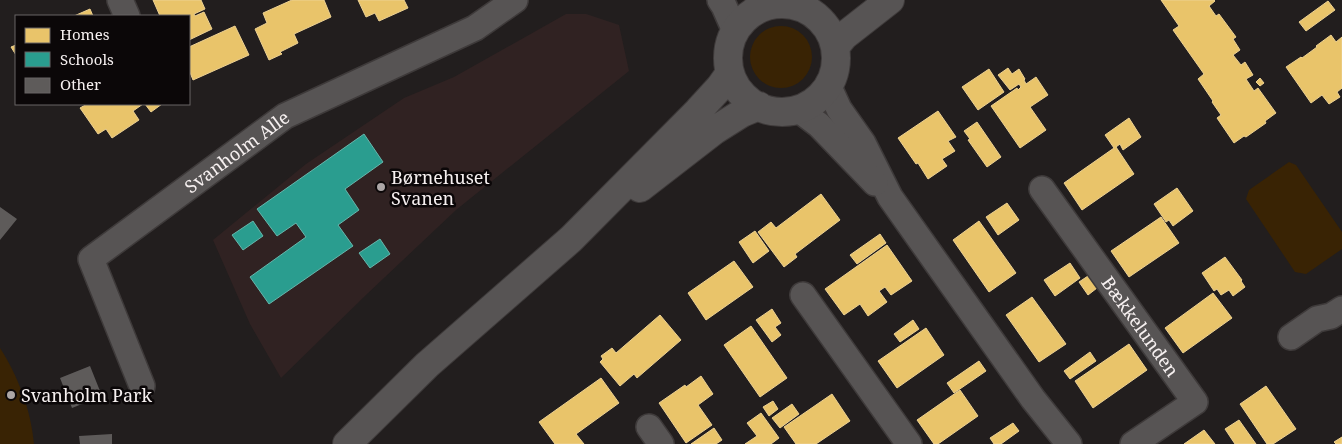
<svg xmlns="http://www.w3.org/2000/svg" width="1342" height="444" viewBox="0 0 1342 444" font-family="'Noto Serif',serif">
  <style>
    .built { fill: #302222 }
    .green { fill: #392304 }
    .homes { fill: #e9c46a; stroke: #edd192 }
    .schools { fill: #2a9d8f; stroke: #67b6ac }
    .building { fill: #5e5b5a }
    .lines { fill: none; stroke-linecap: round; stroke-linejoin: round }
    .street-casing { stroke: #3e3a3a; stroke-width: 28 }
    .secondary-casing { stroke: #3e3a3a; stroke-width: 30 }
    .street { stroke: #575454; stroke-width: 25 }
    .secondary { stroke: #575454; stroke-width: 28 }
    .poi-dot { fill: #aca6a6; stroke: #0b0708; stroke-width: 2 }
    .labels { text-anchor: middle; dominant-baseline: central; stroke-width: 5; stroke-linejoin: round; paint-order: stroke }
    .street-label { font-size: 18px; fill: #f6f0f0; stroke: #0b0708 }
    .poi-label { font-size: 18px; fill: #f6f0f0; stroke: #0b0708; text-anchor: start }
  </style>
  <rect width="100%" height="100%" fill="#221e1e"/>
  <path class="built" d="M566,14H586L619,25L629,71L456,210L367,294L281,378L250,324L213,240L306,164L404,98L454,77Z"/>
  <path class="green" d="M750 57a31 31 0 1 1 62 0a31 31 0 1 1-62 0Z
    M1289,162L1296,165L1342,232V249L1306,274L1295,272L1246,199L1249,190Z
    M0,348C18,376 31,410 34,444H0Z"/>
  <path class="homes" d="M153,0H201L205,9L194,14L195,16L204,12L212,29L189,40V16H160Z
    M292,0H324L331,17L294,34L298,43L280,52L282,54L269,60L255,29L267,23L263,13Z
    M358,0H404L408,8L379,21L375,13L366,17Z
    M1161,0H1214L1215,1L1209,6L1216,16L1219,14L1236,37L1233,39L1240,50L1233,55L1241,65L1245,62L1253,75L1246,79L1254,91L1258,88L1276,113L1265,121L1266,123L1246,137L1244,136L1234,143L1217,118L1221,115L1212,102L1213,101L1198,79L1204,74L1173,30L1179,26Z
    M1328,1L1335,10L1306,31L1299,22Z
    M90,9L93,16H74Z
    M235,26L249,55L193,80L189,70V47Z
    M1331,35L1336,42L1342,37V88L1337,92L1340,97L1329,104L1322,95L1311,103L1286,67L1301,57L1302,58L1317,47L1316,46Z
    M16,45V55L11,47Z
    M1008,68L1012,74L1019,69L1025,79L1024,80L1026,84L1036,77L1048,95L1030,107L1046,130L1020,148L991,106L1017,88L1018,90L1021,87L1019,84L1010,90L998,75Z
    M989,69L1004,92L978,110L962,87Z
    M1260,78L1264,83L1260,86L1256,82Z
    M87,104H143L133,111L139,120L112,138L106,129L98,134L80,108Z
    M145,104H162L151,112Z
    M938,111L956,137L948,141L955,151L942,159L947,166L928,179L918,163L916,164L898,138Z
    M1129,118L1141,137L1123,150L1120,144L1116,147L1134,174L1082,210L1064,183L1114,148L1105,135Z
    M977,122L1001,157L987,167L968,140L970,139L964,131Z
    M1177,188L1193,211L1173,226L1169,220L1166,222L1154,204Z
    M821,194L840,220L795,254L797,257L784,267L758,232L771,222L776,228Z
    M1007,203L1019,220L998,235L986,217Z
    M1161,217L1179,243L1129,277L1111,251Z
    M979,221L1016,273L989,292L953,240Z
    M755,231L769,251L753,263L739,242Z
    M880,234L886,243L857,264L850,255Z
    M887,245L912,281L891,295L885,287L879,291L887,302L868,316L860,304L844,315L825,289Z
    M1225,257L1242,280L1241,281L1245,287L1233,296L1229,290L1221,295L1217,289L1214,291L1202,273Z
    M734,261L753,287L706,320L688,293Z
    M1070,263L1080,278L1055,296L1044,280Z
    M1088,276L1097,288L1088,295L1079,282Z
    M1213,293L1232,318L1183,353L1165,328Z
    M1032,297L1066,344L1039,362L1006,315Z
    M772,309L781,323L775,327L781,335L772,342L756,320Z
    M660,315L681,340L637,378L634,374L620,386L600,362L603,359L601,356L612,348L616,353Z
    M913,320L919,329L900,342L894,334Z
    M751,326L787,378L760,397L724,345Z
    M926,328L944,355L897,388L878,361Z
    M1129,344L1147,370L1093,408L1075,381Z
    M1090,352L1096,361L1070,379L1064,371Z
    M979,361L986,371L954,393L947,383Z
    M701,376L713,394L698,405L712,425L686,443L659,403L685,385L686,387Z
    M601,378L619,403L576,434L584,444H555L539,422Z
    M1266,386L1296,429L1273,444H1267L1240,404Z
    M960,390L978,416L938,444H934L917,420Z
    M832,394L850,421L816,444H796L784,427Z
    M773,401L778,409L769,416L763,407Z
    M792,404L799,414L780,428L772,418Z
    M761,413L779,438L771,444H745L757,436L747,423Z
    M1239,420L1256,444H1235L1225,429Z
    M1013,423L1019,431L1001,444H994L990,438Z
    M714,428L722,440L716,444H691Z
    M1204,430L1215,444H1184Z
    M1342,437V444H1336L1334,442Z"/>
  <path class="schools" d="M364,134L383,162L345,189L359,210L338,225L353,246L269,304L250,277L306,237L296,223L277,236L257,209Z
    M253,221L263,236L243,250L232,235Z
    M380,239L390,254L370,268L359,253Z"/>
  <path class="building" d="M0,207L17,219L0,240Z
    M90,366L102,396L72,408L60,378Z
    M112,434V444H80L79,436Z"/>
  <g class="lines">
    <defs>
      <g id="street">
        <path d="M120,0L127,16"/>
        <path d="M720,0L724,6L735,31"/>
        <path d="M758,0L766,6"/>
        <path d="M828,85L839,109L863,143L890,197L1033,399L1069,444"/>
        <path d="M798,109L819,125L875,183"/>
        <path id="s1" d="M1042,189L1195,402L1133,444"/>
        <path d="M803,295L909,444"/>
        <path d="M1291,337L1317,319L1331,316L1342,309"/>
        <path id="s2" d="M142,386L91,259L285,116L475,28L515,0"/>
        <path d="M649,427L661,444"/>
      </g>
      <path id="secondary" d="M728 58a54 54 0 1 1 108 0a54 54 0 1 1-108 0Z
        M835,47L844,36L890,0
        M640,188L715,130L742,113L759,106
        M347,444L427,365L571,239L698,111L720,87L730,73"/>
    </defs>
    <use href="#street" class="street-casing"/>
    <use href="#secondary" class="secondary-casing"/>
    <use href="#street" class="street"/>
    <use href="#secondary" class="secondary"/>
  </g>
  <g class="poi-dot">
    <circle cx="381" cy="187" r="5"/>
    <circle cx="11" cy="395" r="5"/>
  </g>
  <g class="labels">
    <g class="street-label">
      <text stroke="none"><textPath href="#s2" startOffset="318">Svanholm Alle</textPath></text>
      <text stroke="none"><textPath href="#s1" startOffset="169">Bækkelunden</textPath></text>
    </g>
    <g class="poi-label">
      <text x="391" y="177">Børnehuset<tspan x="391" dy="21">Svanen</tspan></text>
      <text x="21" y="395">Svanholm Park</text>
    </g>
  </g>
  <rect x="15" y="15" width="175" height="90" fill="#0b0708" stroke="#696465"/>
  <rect x="25" y="28" width="25" height="15" fill="#e9c46a" stroke="#696465"/>
  <text x="60" y="40" font-size="15" fill="#f6f0f0">Homes</text>
  <rect x="25" y="52" width="25" height="15" fill="#2a9d8f" stroke="#696465"/>
  <text x="60" y="65" font-size="15" fill="#f6f0f0">Schools</text>
  <rect x="25" y="78" width="25" height="15" fill="#5e5b5a" stroke="#696465"/>
  <text x="60" y="90" font-size="15" fill="#f6f0f0">Other</text>
</svg>
